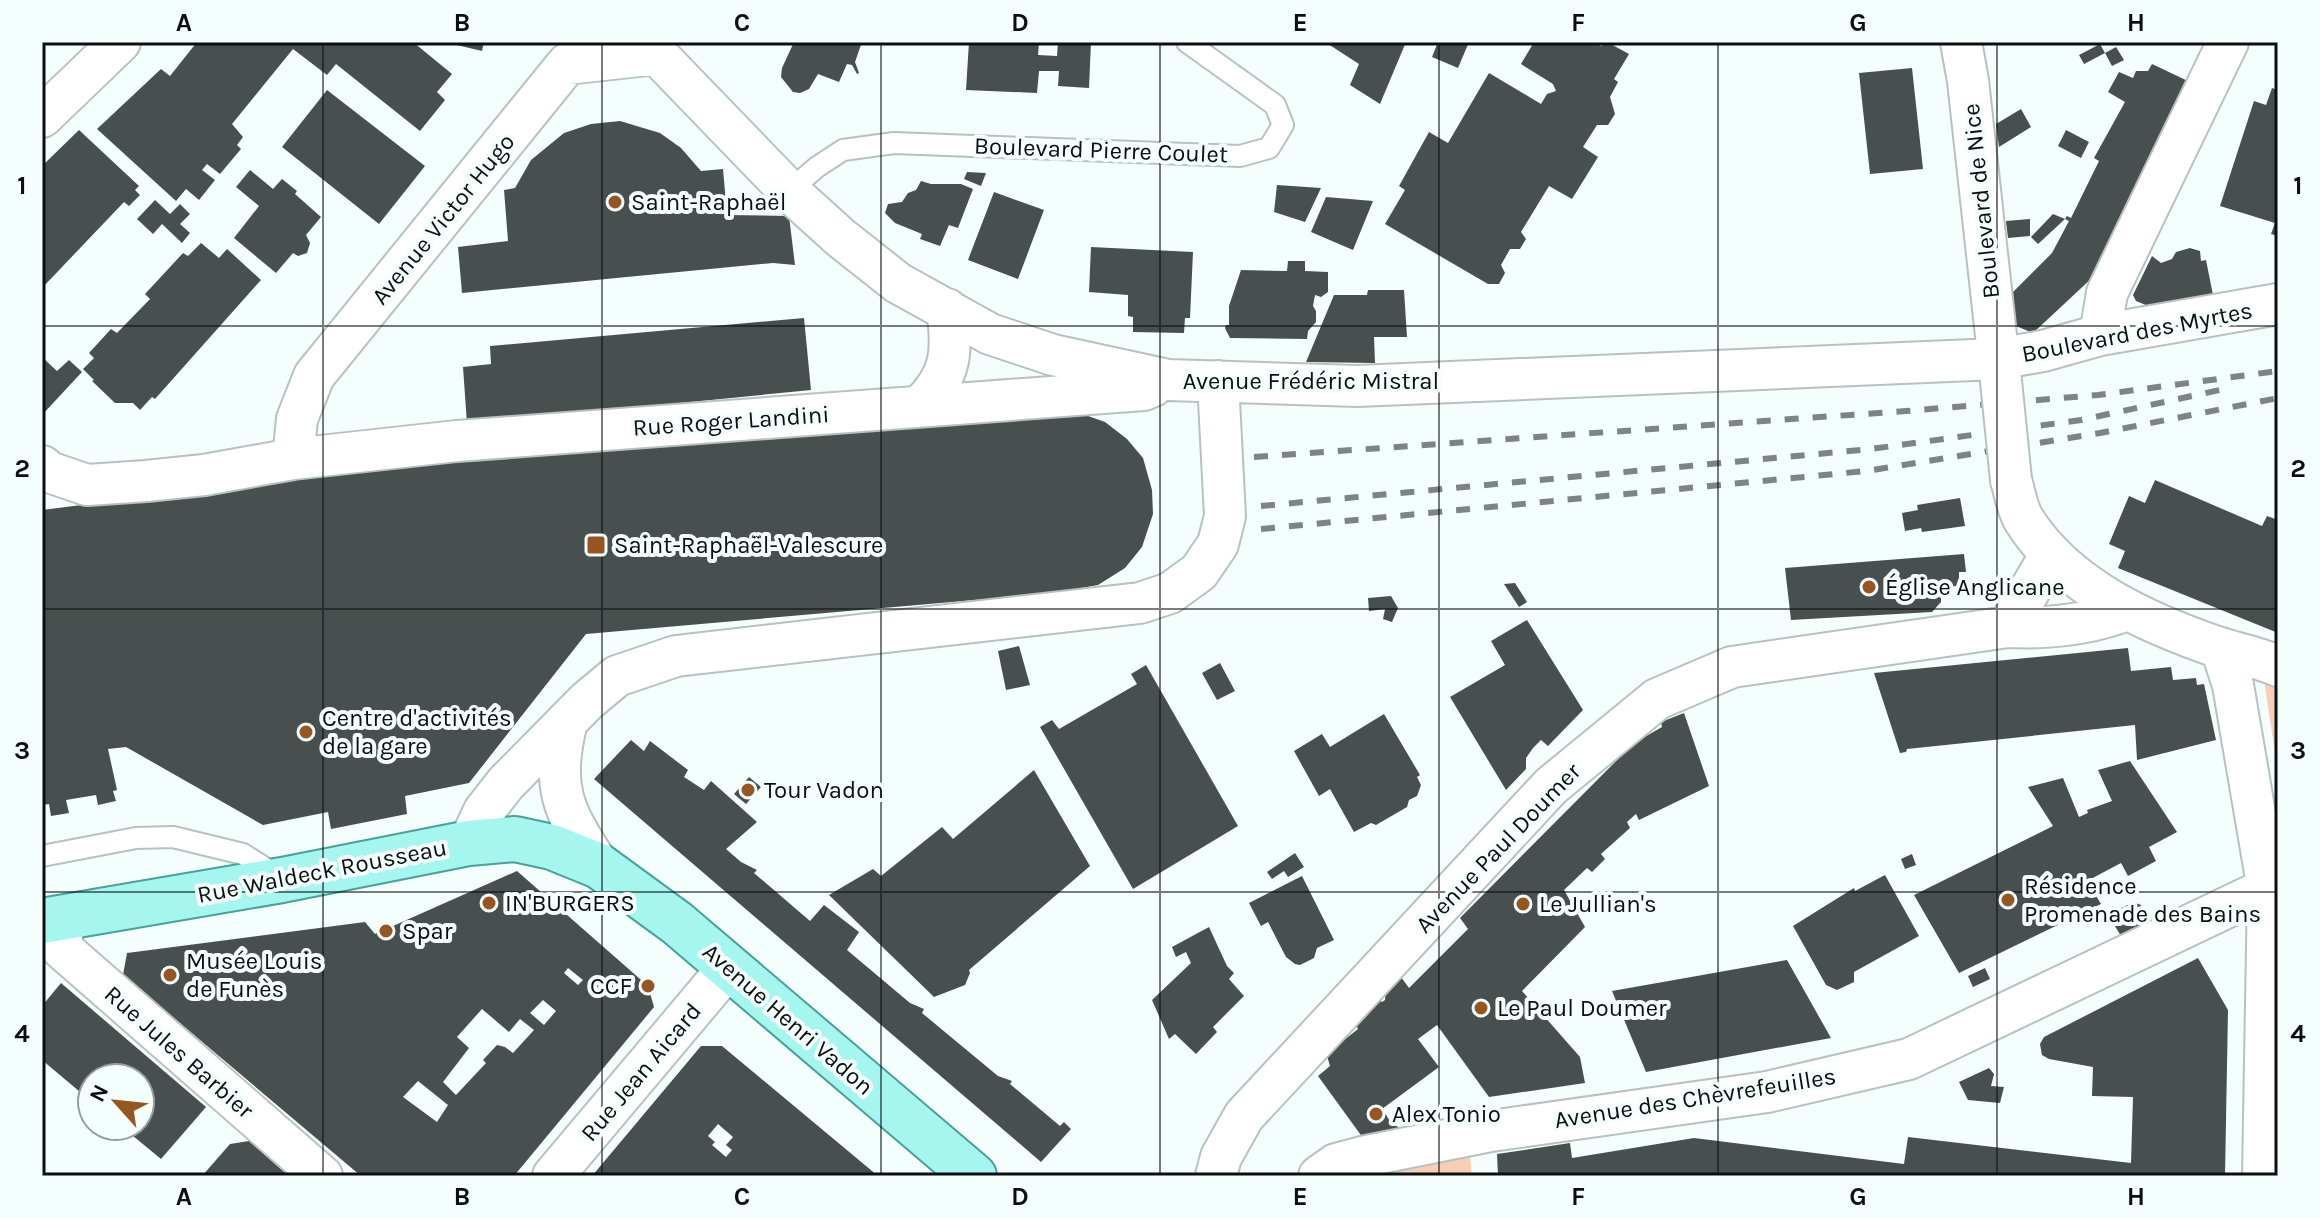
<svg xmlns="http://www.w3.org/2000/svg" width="2320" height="1218" viewBox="0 0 2320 1218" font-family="Karla,sans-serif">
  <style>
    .green { fill: #f6cfb4 }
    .building { fill: #47504f; fill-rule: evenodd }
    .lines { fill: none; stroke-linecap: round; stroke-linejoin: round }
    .service-casing { stroke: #b7c2c0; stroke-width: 24 }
    .minor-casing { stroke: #b7c2c0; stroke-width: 44 }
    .primary-casing { stroke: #48a19a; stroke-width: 48 }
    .service { stroke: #fff; stroke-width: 20 }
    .minor { stroke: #fff; stroke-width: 40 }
    .primary { stroke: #a5f6ef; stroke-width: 44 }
    .rail { stroke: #7d8484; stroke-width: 6; stroke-dasharray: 14 14; stroke-linecap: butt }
    .minor-bridge-casing { stroke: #b7c2c0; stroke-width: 44; stroke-linecap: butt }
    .minor-bridge { stroke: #fff; stroke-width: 40 }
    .grid { fill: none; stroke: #0c0f0f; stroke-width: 2; stroke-opacity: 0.55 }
    .poi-dot { fill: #975621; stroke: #f3fefd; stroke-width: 3 }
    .labels { text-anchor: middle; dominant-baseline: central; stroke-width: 8; stroke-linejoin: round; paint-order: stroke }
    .street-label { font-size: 24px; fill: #0c0f0f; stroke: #f3fefd }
    .poi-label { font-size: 24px; fill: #0c0f0f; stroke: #f3fefd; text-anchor: start }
    .neatline { fill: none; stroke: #0c0f0f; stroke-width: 3 }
    .grid-label { font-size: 26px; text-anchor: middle; font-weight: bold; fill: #0c0f0f }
  </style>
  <rect width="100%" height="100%" fill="#f3fefd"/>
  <path class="green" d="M2263,674L2278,681V772Z
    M1469,1147L1472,1176H1366Z"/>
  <path class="building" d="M197,42H413L452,74L437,92L445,100L420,131L336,64L327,75L293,49L232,124L243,137L237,145L241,149L220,174L207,164L202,170L215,180L199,200L186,189L176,201L97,129L161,69L170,76Z
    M444,42H484L482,51Z
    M794,42H862L855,62L859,73L857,74L852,65L847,64L839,82L818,74L809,89L800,93L793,92L781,77L782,68Z
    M969,42H1039L1038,55L1057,56L1058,42H1091L1089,88L1058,86L1059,71H1039L1037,93L966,90Z
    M1325,42H1406L1380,104L1350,85L1359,64Z
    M1438,42H1469L1458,68L1432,57Z
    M1534,42H1594L1601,46L1607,42L1629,54L1614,79L1618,82L1610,97L1615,114L1608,125H1597L1583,147L1598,157L1572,199L1549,186L1521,232L1526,239L1520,249H1510L1501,265L1505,273L1499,284H1488L1385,224L1405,190L1399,186L1429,132L1448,143L1489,73L1541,104L1547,94L1556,91L1553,84L1521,64Z
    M2100,44L2105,53L2084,64L2079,55Z
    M2116,47L2124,60L2112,66L2105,53Z
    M2152,64L2190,82L2093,277L2033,333L2016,326L2013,292L2052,253L2069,221L2065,219L2067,216L2071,218L2099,161L2094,158L2125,102L2108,92L2119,72L2133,78L2136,71H2148Z
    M1912,68L1923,169L1870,174L1859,73Z
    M2272,88L2278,90V236L2271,234L2275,223L2220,206L2254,101L2266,105Z
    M327,90L425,166L379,224L282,147Z
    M2021,109L2031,127L1999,147L1996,124Z
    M620,121L660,133L681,148L701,171L723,169L727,215L789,216L795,265L773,263L462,293L458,247L508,241L504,190L515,188L531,160L564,133L591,124Z
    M79,130L139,186L135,190L140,195L129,206L124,202L42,288V166Z
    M2066,130L2089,142L2081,158L2058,146Z
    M250,170L273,189L282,179L297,191L295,194L321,217L306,235L310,243L307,253L298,256L293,253L276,273L234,238L259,206L236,187Z
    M967,172L986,173L981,186L964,179Z
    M921,181L931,184H961L973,189L958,228L949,225L940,246L920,239L922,234L895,223L885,213L888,204L902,202L908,193L916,190Z
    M1277,185L1321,188L1305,222L1274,212Z
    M994,192L1044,210L1018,279L968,260Z
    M1326,197L1373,201L1353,250L1311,232Z
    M155,200L170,214L180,204L190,214L180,224L190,233L182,243L162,224L153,234L137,219Z
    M2053,214L2065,219L2038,244L2031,237Z
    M2030,219V236L2008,238L2006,221Z
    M201,243L219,258L227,249L261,280L155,399L152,397L140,410L133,403H115L92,381L94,380L83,369L94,358L89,353L111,329L117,333L150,299L145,294L171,266L183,253L188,256Z
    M1091,247L1193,252L1190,318H1185L1184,333L1133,332V317L1128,316V295L1089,292Z
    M2190,248L2200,251L2201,261L2206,260L2213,295L2153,308L2136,301L2133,295L2152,256L2161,263L2172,259L2176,252Z
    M1288,261H1305V271L1328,272V292L1321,297L1315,295L1313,306L1316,311V322L1308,331L1307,339L1230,338L1225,328L1226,325H1229V306L1241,270L1287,271Z
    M1368,290H1404L1407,337H1374L1375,363L1306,362L1334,295H1367Z
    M804,318L811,390L467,424L463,367L491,364L490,346Z
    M42,357L57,371L69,360L82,372L42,415Z
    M1074,411L1105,422L1127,439L1143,458L1152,490L1153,514L1142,547L1125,568L1098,585L1054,593L586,634L469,783L405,796L407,814L331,829L328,812L263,825L126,747L108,749L117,790L113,791L116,801L98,805L96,795L66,800L69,813L51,816L49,804L42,805V510L105,502L272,472Z
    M2155,480L2262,526L2267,516L2278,520V633L2118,568L2125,551L2109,544L2129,496L2145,503Z
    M1960,498L1965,526L1922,532L1921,528L1905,531L1902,513L1918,510L1917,505Z
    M1964,554L1966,572H1959V586L1941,587V602L1932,612L1791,620L1785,568Z
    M1515,583L1527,602L1519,607L1504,584Z
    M1391,596L1398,608L1392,622L1383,619L1385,609L1369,611L1368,598Z
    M1527,620L1583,710L1548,746L1541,740L1533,748L1526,758V769L1506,790L1450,697L1505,665L1491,641Z
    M1019,646L1030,685L1006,690L998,651Z
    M2128,648L2131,671L2171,667L2173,680L2196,678L2197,685L2204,684L2216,740L2137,760L2135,725L1907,749L1906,752L1900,753L1874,673Z
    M1220,663L1235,691L1217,700L1202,673Z
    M1146,665L1238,826L1133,889L1040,727L1052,720L1059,729L1137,684L1131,674Z
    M1684,713L1709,786L1639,820L1636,814L1627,822L1630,828L1601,854L1605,859L1592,872L1587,868L1564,890L1585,927L1522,991L1580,1057L1585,1083L1489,1097L1437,1025L1418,1039L1439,1067L1382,1109L1392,1124L1407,1131L1363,1138L1318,1076L1330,1066L1327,1056L1330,1051L1358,1029L1355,1022L1379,1000L1382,1002L1385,1000L1386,990L1401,977L1409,988L1468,929L1460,918L1627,750V747L1662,727L1661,722Z
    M1384,714L1420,775L1417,777L1421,785L1417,796L1409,800L1407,807L1376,825L1371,823L1354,832L1330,789L1319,796L1294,751L1322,734L1330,747Z
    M631,740L644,751L650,741L688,770L684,777L704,790L711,781L757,822L726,849L741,862L757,870L754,873L810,921L824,905L859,932L847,950L910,1003L924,1009L922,1013L998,1076L1012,1081L1010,1084L1060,1126L1064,1122L1071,1129L1041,1162L594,779Z
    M2130,761L2177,832L2149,847L2156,861L2128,876L2121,863L2087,881L2101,904L1959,973L1914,895L2053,826L2028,787L2063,778L2079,817L2088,813L2087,810L2112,801L2098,770Z
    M1034,770L1090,866L969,970L970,973L965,985L934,997L829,895L873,869L881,876L942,827L953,839Z
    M749,777L761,787L746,804L734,794Z
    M1295,853L1304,867L1288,877L1284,871L1272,879L1267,872Z
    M1912,854L1916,865L1905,869L1901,859Z
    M517,871L648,986L654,1007L514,1176H361L123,975L127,953L365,922L375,934ZM568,968L583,980L578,985L564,973ZM543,1000L556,1011L544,1025L530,1013ZM482,1009L509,1032L520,1019L534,1030L513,1053L505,1047L497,1045L483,1060L486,1063L456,1095L443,1082L469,1048L457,1037ZM418,1081L448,1105L437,1122L403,1097Z
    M1885,875L1919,936L1854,972V982L1837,990L1826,985L1793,926L1854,888L1855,891Z
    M1302,876L1334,940L1317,948L1314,958L1300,965L1295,964L1286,957L1268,922L1261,926L1249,903Z
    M2133,902L2141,905L2146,924L2121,936L2108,915Z
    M1209,927L1227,966L1234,973L1229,979L1244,996L1213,1027L1217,1032L1196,1054L1175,1034L1169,1039L1152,1000L1191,963L1186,952L1176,957L1172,947Z
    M2198,958L2228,1010L2225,1176H1498L1497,1154L1570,1143L1572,1158L1694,1138L1904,1164L1908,1137L2131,1163L2133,1097L2092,1096L2093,1067L2049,1059L2042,1055L2040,1044L2044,1037Z
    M1787,960L1831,1038L1646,1072L1612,991Z
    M1985,968L1990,979L1973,987L1968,976Z
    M61,983L206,1107L161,1159L121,1126H140V1078H92V1102L42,1060V1006Z
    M701,1046H722L878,1176H592ZM718,1124L733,1137L726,1145L732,1150L726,1157L712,1145L715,1142L708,1136Z
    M1989,1068L1994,1074L1991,1086L2004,1087L2000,1103L1968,1100L1959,1082Z
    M249,1141L289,1176H202L230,1144Z"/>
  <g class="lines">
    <defs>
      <path id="service" d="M789,191L817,167L843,150L894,143L1240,156L1269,148L1283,125L1275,105L1187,42
        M42,856L136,838L173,837L243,854L276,875"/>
      <path id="minor" d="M645,42L789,191L841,238L898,283L990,334L1053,355L1168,380L1357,386L1997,359L2043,351L2100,335L2278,304
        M1961,42L1968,81L2001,381
        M42,117L120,42
        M2100,335L2107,293L2228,42
        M920,406C952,376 953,350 947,309
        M293,459L297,419L314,376L567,64L657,54
        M42,466L49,472L87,485L146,481L204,475L293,459L457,441L1144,390L1153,386
        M2011,480C2015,493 2017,509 2024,520C2067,588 2147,623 2220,648C2240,654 2259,658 2278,666
        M2008,627L2051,554
        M2221,648L2233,685L2268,890L2263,1176
        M567,721C551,788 562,810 599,866
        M469,843L484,811L506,783L587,701L617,676L676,656L1140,603L1170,593L1199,572L1218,544L1225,516L1218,381
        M64,917L61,948L322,1176
        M553,1176L728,968
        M1216,1176L1221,1157L1244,1116L1551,786L1657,699L1732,667L2008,627C2050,629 2088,625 2127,610
        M1319,1176L1336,1164L1366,1156L1491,1131L1767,1092L1909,1059L2278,883"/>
      <path id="primary" d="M42,921L282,880L469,843L515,839L552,847L599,866L677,923L974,1176"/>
    </defs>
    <use href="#service" class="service-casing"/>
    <use href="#minor" class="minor-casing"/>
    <use href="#primary" class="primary-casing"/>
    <use href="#service" class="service"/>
    <use href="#minor" class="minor"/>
    <use href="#primary" class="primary"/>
    <path class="rail" d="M1254,457L1906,411L2098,395L2278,371
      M1261,506L1871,449L2081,420L2229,388
      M1261,529L1866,471L2100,433L2278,398"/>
    <defs>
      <path id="minor-bridge" d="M2001,381L2011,480"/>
    </defs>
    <use href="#minor-bridge" class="minor-bridge-casing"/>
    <use href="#minor-bridge" class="minor-bridge"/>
  </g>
  <path class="grid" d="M323,42V1176M602,42V1176M881,42V1176M1160,42V1176M1439,42V1176M1718,42V1176M1997,42V1176M42,326H2278M42,609H2278M42,892H2278"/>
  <g class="poi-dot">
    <circle cx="615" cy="202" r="8"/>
    <rect x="586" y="535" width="20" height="20" rx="4"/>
    <circle cx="1869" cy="587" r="8"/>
    <circle cx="306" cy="732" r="8"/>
    <circle cx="748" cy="790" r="8"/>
    <circle cx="2008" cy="900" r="8"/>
    <circle cx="489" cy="903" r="8"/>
    <circle cx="1523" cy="904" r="8"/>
    <circle cx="386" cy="931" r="8"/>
    <circle cx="170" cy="975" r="8"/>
    <circle cx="648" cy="986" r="8"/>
    <circle cx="1481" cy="1008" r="8"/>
    <circle cx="1376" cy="1114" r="8"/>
  </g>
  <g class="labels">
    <g class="street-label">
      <text transform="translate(1101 150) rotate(2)">Boulevard Pierre Coulet</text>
      <text transform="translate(1981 201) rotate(-96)">Boulevard de Nice</text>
      <text transform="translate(443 219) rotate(-51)">Avenue Victor Hugo</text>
      <text transform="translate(2137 332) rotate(-11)">Boulevard des Myrtes</text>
      <text x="1311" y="381">Avenue Frédéric Mistral</text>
      <text transform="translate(731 421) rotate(-4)">Rue Roger Landini</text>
      <text transform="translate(1498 848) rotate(-46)">Avenue Paul Doumer</text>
      <text transform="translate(322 871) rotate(-11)">Rue Waldeck Rousseau</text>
      <text transform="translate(788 1019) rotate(41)">Avenue Henri Vadon</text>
      <text transform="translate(179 1052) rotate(41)">Rue Jules Barbier</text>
      <text transform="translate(641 1072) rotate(-50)">Rue Jean Aicard</text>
      <text transform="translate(1695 1098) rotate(-9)">Avenue des Chèvrefeuilles</text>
    </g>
    <g class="poi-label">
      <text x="631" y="202">Saint-Raphaël</text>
      <text x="614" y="545">Saint-Raphaël-Valescure</text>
      <text x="1885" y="587">Église Anglicane</text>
      <text x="322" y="718">Centre d'activités<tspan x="322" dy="28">de la gare</tspan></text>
      <text x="764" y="790">Tour Vadon</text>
      <text x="2024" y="886">Résidence<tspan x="2024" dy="28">Promenade des Bains</tspan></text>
      <text x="505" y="903">IN'BURGERS</text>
      <text x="1539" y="904">Le Jullian's</text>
      <text x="402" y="931">Spar</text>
      <text x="186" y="961">Musée Louis<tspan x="186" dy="28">de Funès</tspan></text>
      <text x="632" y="986" text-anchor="end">CCF</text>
      <text x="1497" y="1008">Le Paul Doumer</text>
      <text x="1392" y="1114">Alex Tonio</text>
    </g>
  </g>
  <rect width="2320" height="1218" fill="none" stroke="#f3fefd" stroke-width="88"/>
  <g transform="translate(116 1102) rotate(297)"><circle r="38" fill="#f3fefd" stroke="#979e9e" stroke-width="2"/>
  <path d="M0-6L14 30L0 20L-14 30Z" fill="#975621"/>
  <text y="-12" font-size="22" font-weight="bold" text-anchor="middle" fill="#0c0f0f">N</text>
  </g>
  <rect x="44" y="44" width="2232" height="1130" class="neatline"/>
  <g class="grid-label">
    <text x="184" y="31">A</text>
    <text x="462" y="31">B</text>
    <text x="742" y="31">C</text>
    <text x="1020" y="31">D</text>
    <text x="1300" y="31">E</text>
    <text x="1578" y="31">F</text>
    <text x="1858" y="31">G</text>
    <text x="2136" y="31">H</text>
    <text x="22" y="194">1</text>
    <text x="2298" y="194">1</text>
    <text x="22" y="477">2</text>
    <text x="2298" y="477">2</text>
    <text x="22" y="759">3</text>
    <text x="2298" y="759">3</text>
    <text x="22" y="1042">4</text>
    <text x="2298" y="1042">4</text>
    <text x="184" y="1205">A</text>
    <text x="462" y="1205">B</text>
    <text x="742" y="1205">C</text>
    <text x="1020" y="1205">D</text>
    <text x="1300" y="1205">E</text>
    <text x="1578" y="1205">F</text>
    <text x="1858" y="1205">G</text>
    <text x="2136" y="1205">H</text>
  </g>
</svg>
